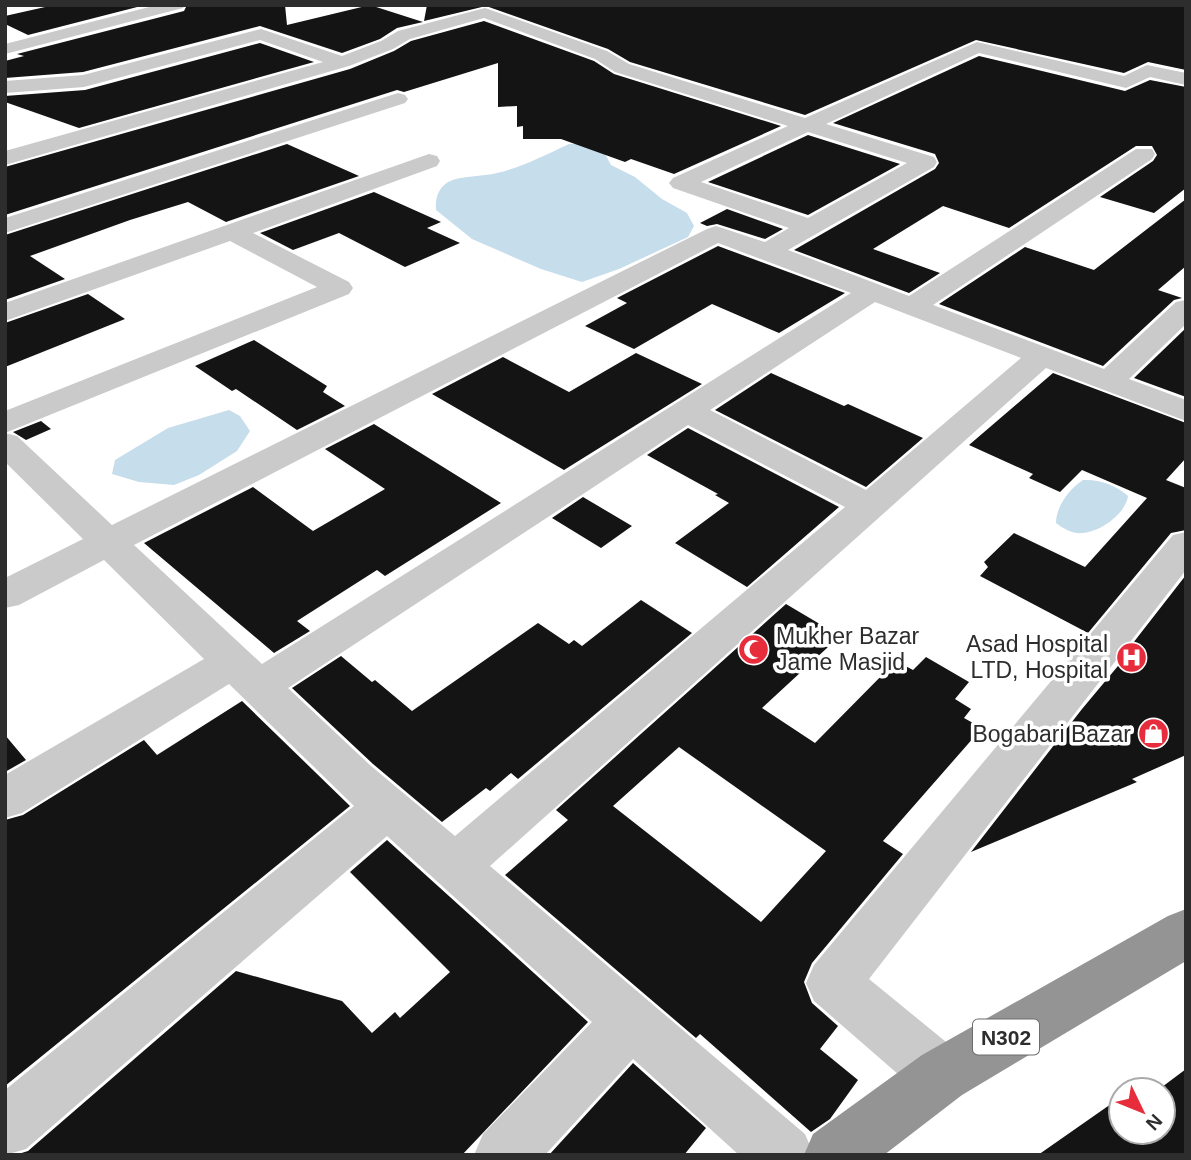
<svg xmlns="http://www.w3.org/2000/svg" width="1191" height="1160" viewBox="0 0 1191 1160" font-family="Helvetica,sans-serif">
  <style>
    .water { fill: #c6ddeb }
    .building { fill: #141414; fill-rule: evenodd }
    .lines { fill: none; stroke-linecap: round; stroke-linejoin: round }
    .minor { fill: #cacaca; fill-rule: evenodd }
    .highway { fill: #949494; fill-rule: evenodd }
    .labels { text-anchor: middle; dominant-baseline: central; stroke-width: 7; stroke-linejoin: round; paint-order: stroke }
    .shield { fill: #fff; stroke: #6c6c6c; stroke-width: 2 }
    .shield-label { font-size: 21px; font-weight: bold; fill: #2d2d2d }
    .poi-label { font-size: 23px; fill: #2d2d2d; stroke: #fff; text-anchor: end }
  </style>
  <rect width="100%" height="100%" fill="#fff"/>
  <path class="water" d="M569,144H579L604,152L611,165L635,177L662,199L687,213L694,226L688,237L619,269L582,282L541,269L472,239L436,210C435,199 438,188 448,182C461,175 483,177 497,173C523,167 545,155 569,144Z
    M229,410L240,416L250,431L237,451L199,475L174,485L139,482L112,474L115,460L168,428Z
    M1083,480C1099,479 1116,485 1128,496C1126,513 1101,532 1082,533C1072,534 1064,529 1056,523C1056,507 1069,489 1083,480Z"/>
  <path class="building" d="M54,5H145L28,35L5,24V16Z
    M187,5H285L287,25L370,5L423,22L397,28L380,39L342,53L260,26L83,72L5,78V61L24,56L17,54L184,11Z
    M427,5H1186V70L1148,62L1124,73L976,40L805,115L630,62L608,49L486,6L424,21Z
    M484,21L594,61L614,74L781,126L674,174L631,159L625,162L561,139H523V126L517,127V106L498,107V63L404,92L397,90L5,215V167L350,69L394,51L411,41Z
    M260,43L314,62L79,128L5,102V96L85,90Z
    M979,56L1125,91L1150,80L1186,87V188L1154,213L1100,197L1153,161L1157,155L1152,146H1136L1009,228L943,206L873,249L940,273L909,293L794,250L935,169L939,163L935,154L833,123Z
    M808,135L900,164L808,215L708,182Z
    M287,144L359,176L226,222L188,202L130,220L30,256L65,279L5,300V235Z
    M374,192L441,222L427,228L460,243L405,267L339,233L293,250L260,233Z
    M1186,199V266L1158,290L1182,298L1174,300L1103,366L939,304L1025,247L1094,270Z
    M727,209L783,229L765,239L717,224L707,226L700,223Z
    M718,246L845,293L779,333L712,304L634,349L585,326L627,303L617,298Z
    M88,294L125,319L5,367V323Z
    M1186,328V397L1134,378Z
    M254,340L327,386L323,392L345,406L297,430L236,389L232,391L195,366Z
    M636,353L702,384L564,470L432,394L503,357L569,392Z
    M771,373L844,406L848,404L923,438L866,487L715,410Z
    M1053,373L1186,423V458L1166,480L1186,488V530L1171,533L1088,633L980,576L988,567L984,562L1014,533L1085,567L1147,498L1082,470L1060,492L1029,478L1033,474L969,445Z
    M41,421L51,429L26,440L13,432Z
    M374,424L501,503L385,576L377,570L297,621L310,631L274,653L144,543L253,487L313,531L385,489L325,449Z
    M688,428L839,507L747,587L675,543L729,503L715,495L718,494L647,455Z
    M583,497L632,526L601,548L552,518Z
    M1186,575V755L1132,779L1137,782L971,852L1082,709L1128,654L1126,652Z
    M641,600L692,633L518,779L511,773L490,791L486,788L442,822L373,764L292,688L341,656L372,682L375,680L412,711L538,623L569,644L574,640L582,646Z
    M786,604L840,636L762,708L815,743L896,661L913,670L926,657L969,682L955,699L971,709L964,718L982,728L883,841L903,854L812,963L804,982L812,1003L838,1026L820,1049L858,1080L830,1119L811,1132L700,1034L696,1038L505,875L568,820L556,810ZM679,747L826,851L761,922L613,806Z
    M242,701L350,806L5,1086V820L23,815L144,740L157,755Z
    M5,735L26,760L5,772Z
    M387,840L588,1022L462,1155H15L28,1151L236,971L342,1001L372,1033L395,1012L400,1018L450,972L350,872Z
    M633,1063L706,1128L684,1155H549Z
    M1186,1069V1155H1038L1121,1097V1132H1163V1090H1158Z"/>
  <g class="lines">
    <path class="minor" d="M157,5H185L183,8L5,54V44Z
      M485,8L607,51L629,64L805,118L977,42L1124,76L1147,65L1186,73V85L1150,77L1126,88L979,53L826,124L934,157L937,162L934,167L788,250L909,296L1136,149H1152L1155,154L1152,159L933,305L1104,369L1176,302L1186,300V324L1129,379L1186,400V421L1046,368L490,866L805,1134L814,1155H739L633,1059L545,1155H474L483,1134L592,1022L387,836L26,1149L5,1155V1090L354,806L229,684L22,813L5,818V775L204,659L104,560L19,605L5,608V578L83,539L5,462V433L17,436L112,525L707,229L716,226L765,242L789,228L673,188L669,183L673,178L788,126L615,72L595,59L484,18L410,39L393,49L349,66L5,165V151L323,62L260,40L84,87L5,93V81L83,75L261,29L342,56L381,41L398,31ZM808,132L907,163L808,218L701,182ZM718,243L851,293L262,664L134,545ZM875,302L1021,358L866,490L710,410ZM688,425L845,507L455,836L371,766L288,688Z
      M398,93L405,95L408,99L405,103L5,233V218Z
      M429,154L437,156L440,161L437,166L253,233L349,282L353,288L349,294L5,433V411L317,287L230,241L5,321V303Z
      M1186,532V570L869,979L962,1055L971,1075L962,1095L942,1104L922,1095L814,1001L806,983L814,965L1173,535Z"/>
    <path class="highway" d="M1186,909V961L962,1095L884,1155H804L813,1134L922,1055L1168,916Z"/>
  </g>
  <defs>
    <symbol id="mosque-disc" viewBox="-11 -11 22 22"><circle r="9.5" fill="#e72d3c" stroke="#fff"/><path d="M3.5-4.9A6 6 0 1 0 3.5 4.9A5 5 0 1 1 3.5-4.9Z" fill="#fff"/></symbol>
    <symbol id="hospital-disc" viewBox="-11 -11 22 22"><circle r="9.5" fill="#e72d3c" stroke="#fff"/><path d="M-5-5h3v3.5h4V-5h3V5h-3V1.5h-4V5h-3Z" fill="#fff"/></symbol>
    <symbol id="shop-disc" viewBox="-11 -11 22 22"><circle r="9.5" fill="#e72d3c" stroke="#fff"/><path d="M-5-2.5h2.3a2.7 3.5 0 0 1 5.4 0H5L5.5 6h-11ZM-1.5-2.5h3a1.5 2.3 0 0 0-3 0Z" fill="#fff"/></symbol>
  </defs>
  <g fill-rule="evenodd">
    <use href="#mosque-disc" x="736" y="632" width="35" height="35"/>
    <use href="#hospital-disc" x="1114" y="640" width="35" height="35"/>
    <use href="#shop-disc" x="1136" y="716" width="35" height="35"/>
  </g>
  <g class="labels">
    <rect class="shield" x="973" y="1019.5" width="66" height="35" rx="5"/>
    <g class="shield-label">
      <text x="1006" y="1037">N302</text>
    </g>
    <g class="poi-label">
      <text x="776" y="636" text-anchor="start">Mukher Bazar<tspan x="776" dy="26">Jame Masjid</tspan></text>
      <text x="1108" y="644">Asad Hospital<tspan x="1108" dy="26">LTD, Hospital</tspan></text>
      <text x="1131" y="734">Bogabari Bazar</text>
    </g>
  </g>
  <rect width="1191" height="1160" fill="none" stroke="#2d2d2d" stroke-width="14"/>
  <g transform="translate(1142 1111) rotate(133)"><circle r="33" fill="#ffffff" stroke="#ababab" stroke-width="2"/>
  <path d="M0-5L12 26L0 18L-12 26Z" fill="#e72d3c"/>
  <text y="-10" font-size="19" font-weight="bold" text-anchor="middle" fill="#2d2d2d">N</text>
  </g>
</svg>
